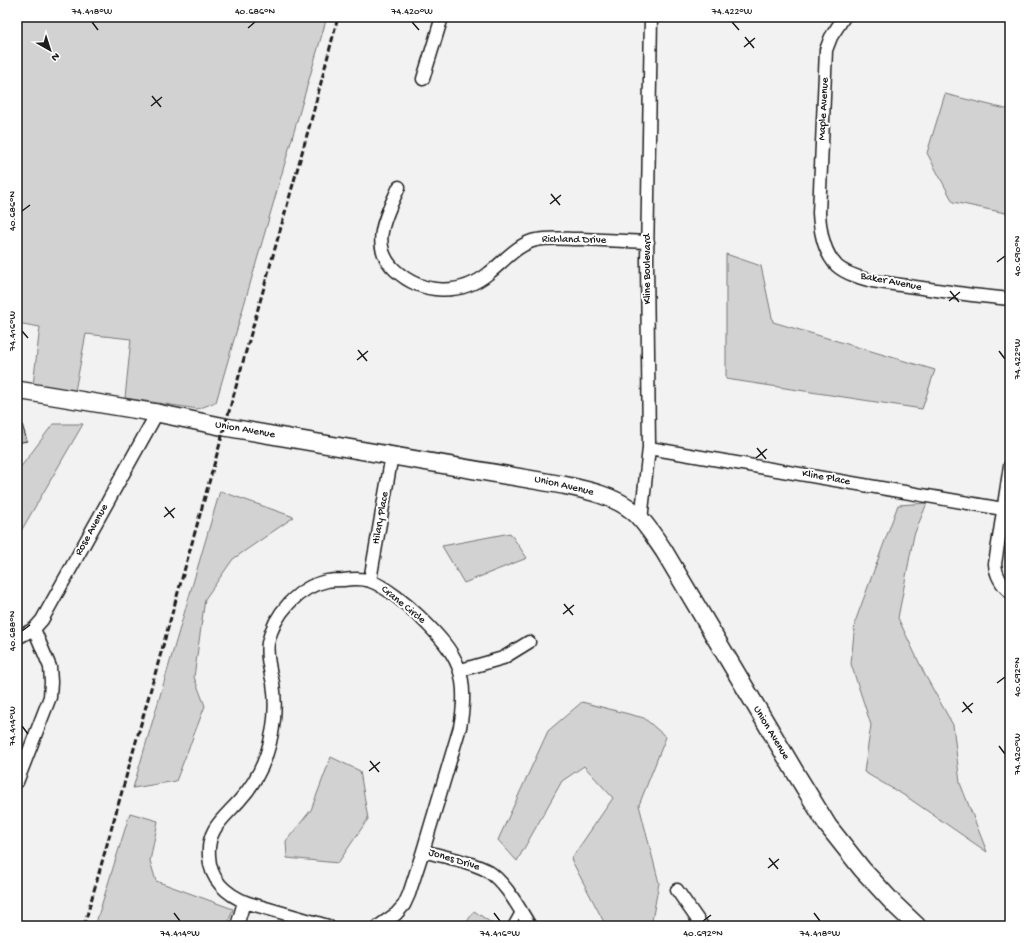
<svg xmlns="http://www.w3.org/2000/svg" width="1027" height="943" viewBox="0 0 1027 943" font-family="'Gochi Hand',sans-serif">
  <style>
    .green { fill: #d2d2d2; stroke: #777 }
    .building { fill: #bdbdbd; stroke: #1c1c1c }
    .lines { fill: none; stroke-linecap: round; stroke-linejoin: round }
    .lane-casing { stroke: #1c1c1c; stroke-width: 9 }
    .street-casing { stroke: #1c1c1c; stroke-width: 15 }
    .secondary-casing { stroke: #1c1c1c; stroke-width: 20 }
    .lane { stroke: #fff; stroke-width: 6 }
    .street { stroke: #fff; stroke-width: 12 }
    .secondary { stroke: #fff; stroke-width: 17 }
    .rail { stroke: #1c1c1c; stroke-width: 3; stroke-dasharray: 6 3; stroke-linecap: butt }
    .ticks { fill: none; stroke: #1c1c1c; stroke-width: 1.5 }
    .labels { text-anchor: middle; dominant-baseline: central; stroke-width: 4; stroke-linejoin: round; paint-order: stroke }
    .street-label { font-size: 11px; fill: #1c1c1c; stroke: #fff }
    .neatline { fill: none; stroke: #1c1c1c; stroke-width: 1.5 }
    .ticks-label { font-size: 10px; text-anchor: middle; fill: #1c1c1c }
  </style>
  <rect width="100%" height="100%" fill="#f2f2f2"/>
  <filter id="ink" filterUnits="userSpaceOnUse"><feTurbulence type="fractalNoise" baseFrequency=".025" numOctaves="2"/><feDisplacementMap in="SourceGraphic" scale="8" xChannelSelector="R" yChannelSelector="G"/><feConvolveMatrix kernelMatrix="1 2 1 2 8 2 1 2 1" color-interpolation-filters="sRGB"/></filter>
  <g filter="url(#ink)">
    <path class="green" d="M17,17H327L216,402L198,409L125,398L131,339L86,334L75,391L33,385L40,327L17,323Z
      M945,94L1010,110V214L953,202L927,153Z
      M726,254L761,266L773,322L935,370L922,409L726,379Z
      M53,424H83L17,538V472Z
      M220,491L294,517L233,559L205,599L194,677L205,706L176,781L133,788Z
      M927,503L914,535L898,618L925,675L953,725L960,783L987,852L907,797L864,772L871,725L851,664L855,622L898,505Z
      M510,533L527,558L464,583L442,546Z
      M582,702L644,718L666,737L639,805L659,883L651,926H606L571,859L613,798L584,766L562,781L517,861L498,840L548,731Z
      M331,757L360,771L368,819L338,863L287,858L286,841L311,810Z
      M130,813L158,821L150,861L156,881L233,909L227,926H95Z
      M474,911L493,924L491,926H464Z
      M17,920L24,924L59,923L61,926H17Z"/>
    <path class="building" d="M19,414L27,441L17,443V415Z"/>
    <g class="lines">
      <defs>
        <path id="lane" d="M511,926L520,910"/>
        <path id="street" d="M844,17L831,37L826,50L819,213C820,230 824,253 837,266C846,274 861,278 872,281L972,295L1010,299
          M423,79L442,17
          M399,187C387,214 368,245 395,270C422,295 461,296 489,273C502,263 519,243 536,240C551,237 566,239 581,239C603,240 626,241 648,242
          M649,448L1003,509
          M1010,466L995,564C996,576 1001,584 1010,592
          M641,520L649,448L647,260L651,17
          M370,580L392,455
          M17,638L34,629L42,620L157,413
          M461,670L503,658L529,642
          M17,782L50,697L51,682L50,667L34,629
          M423,851C443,857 467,860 486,870C506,882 518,907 530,926
          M677,890L702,926
          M237,926L244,902
          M328,926L248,903C227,895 210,880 209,856C207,829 223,819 239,801C251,788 260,773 266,756C274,732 277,708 273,683C270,670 266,656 268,643C274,614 298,587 327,581C332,580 338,580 343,580C351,579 362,578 370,581C385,586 409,606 420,617C458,654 470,674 460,727L423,851L409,894L404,905L396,914L379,926"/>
        <path id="secondary" d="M17,390L157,413L225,427L563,485C587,490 615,496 634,512C646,523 655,538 664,551L798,777L828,826L862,869L895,905L917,926"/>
      </defs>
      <use href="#lane" class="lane-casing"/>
      <use href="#street" class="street-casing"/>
      <use href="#secondary" class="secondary-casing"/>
      <use href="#lane" class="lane"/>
      <use href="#street" class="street"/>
      <use href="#secondary" class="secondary"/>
      <path class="rail" d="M84,926L312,117L338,17"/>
    </g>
  </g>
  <path class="ticks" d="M92,22L98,30M412,22L419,30M732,22L739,30M248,28L255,22M745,37L754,48M744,47L755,38M152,96L161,107M151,106L162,97M551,194L560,205M550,204L561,195M22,211L30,205M997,262L1005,256M950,291L959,302M949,301L960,292M22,331L28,338M358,350L367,361M999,351L1005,359M357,360L368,351M757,448L766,459M756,458L767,449M165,507L174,518M164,517L175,508M564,604L573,615M563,614L574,605M22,631L30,625M997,683L1005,677M963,702L972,713M962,712L973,703M22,726L28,734M999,746L1005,754M370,761L379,772M369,771L380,762M769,858L778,869M768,868L779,859M174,913L180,921M494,913L500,921M814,913L820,921M703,921L711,915"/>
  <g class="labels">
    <g class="street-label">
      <text transform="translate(824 109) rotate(-87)">Maple Avenue</text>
      <text transform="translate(574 240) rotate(1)">Richland Drive</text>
      <text transform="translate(648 269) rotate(-90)">Kline Boulevard</text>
      <text transform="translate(891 282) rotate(11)">Baker Avenue</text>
      <text transform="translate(245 430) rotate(10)">Union Avenue</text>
      <text transform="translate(826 478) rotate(10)">Kline Place</text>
      <text transform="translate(564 486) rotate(13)">Union Avenue</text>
      <text transform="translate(381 518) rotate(-80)">Hilary Place</text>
      <text transform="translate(92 530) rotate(-61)">Rose Avenue</text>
      <text transform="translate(403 605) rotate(39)">Crane Circle</text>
      <text transform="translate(771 733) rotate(59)">Union Avenue</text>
      <text transform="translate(454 860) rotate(17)">Jones Drive</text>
    </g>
  </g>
  <rect width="1027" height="943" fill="none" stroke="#fff" stroke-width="44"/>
  <g transform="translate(50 50) rotate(141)" stroke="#ffffff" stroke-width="3" paint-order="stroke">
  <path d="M0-3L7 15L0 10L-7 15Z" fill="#1c1c1c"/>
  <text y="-6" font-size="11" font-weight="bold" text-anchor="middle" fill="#1c1c1c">N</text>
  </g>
  <rect x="22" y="22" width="983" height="899" class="neatline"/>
  <g class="ticks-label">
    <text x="92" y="14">74.418°W</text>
    <text x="255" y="14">40.686°N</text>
    <text x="412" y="14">74.420°W</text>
    <text x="732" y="14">74.422°W</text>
    <text transform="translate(11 211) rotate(-90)" y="4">40.686°N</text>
    <text transform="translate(1016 256) rotate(-90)" y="4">40.690°N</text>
    <text transform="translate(11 331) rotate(-90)" y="4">74.416°W</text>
    <text transform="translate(1016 359) rotate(-90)" y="4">74.422°W</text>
    <text transform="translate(11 631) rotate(-90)" y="4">40.688°N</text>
    <text transform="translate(1016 677) rotate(-90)" y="4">40.692°N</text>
    <text transform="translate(11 726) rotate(-90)" y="4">74.414°W</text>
    <text transform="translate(1016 754) rotate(-90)" y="4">74.420°W</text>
    <text x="180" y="936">74.414°W</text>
    <text x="500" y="936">74.416°W</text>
    <text x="703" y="936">40.692°N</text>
    <text x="820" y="936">74.418°W</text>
  </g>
</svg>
